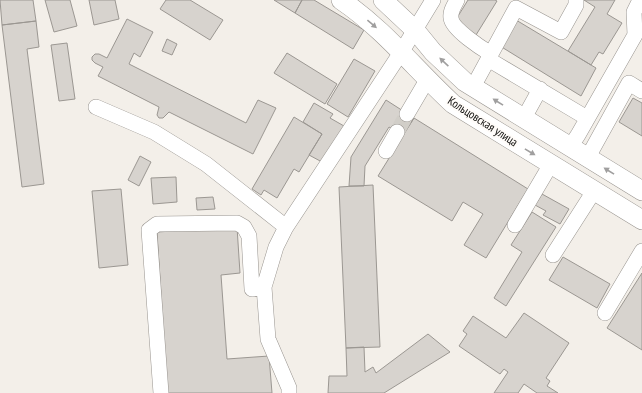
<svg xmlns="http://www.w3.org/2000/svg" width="642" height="393" viewBox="0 0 642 393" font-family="'PT Sans Narrow',sans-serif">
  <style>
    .building { fill: #d7d3ce; stroke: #9b9792 }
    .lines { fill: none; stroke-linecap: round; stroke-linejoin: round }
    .minor-tunnel { stroke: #d1cec8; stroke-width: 15; stroke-dasharray: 15 8; stroke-linecap: butt }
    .minor-casing { stroke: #98948f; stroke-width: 16 }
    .major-casing { stroke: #98948f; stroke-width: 20 }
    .minor { stroke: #fff; stroke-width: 15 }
    .major { stroke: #fff; stroke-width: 19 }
    .oneway { fill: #a09f9f }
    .labels { text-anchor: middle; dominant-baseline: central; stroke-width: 4; stroke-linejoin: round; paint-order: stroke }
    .street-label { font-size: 12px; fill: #11100e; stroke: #fffcf9 }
  </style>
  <rect width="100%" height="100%" fill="#f3efe9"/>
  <path class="building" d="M0,0H33L36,21L2,25Z
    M45,0H70L77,26L54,32Z
    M89,0H115L119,19L94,25Z
    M166,0H190L223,20L210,40L160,9Z
    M274,0H302L295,13Z
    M302,0H314L364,30L353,49L295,13Z
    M468,0H495L497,1L476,35L455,21Z
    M584,0H615L607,14L622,23L603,54L599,52L591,65L568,51L595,7Z
    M127,19L153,32L140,57L134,53L129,64L246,123L258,100L276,108L253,154L169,112L163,118H159L157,115L159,107L98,76L103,67L95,63L92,60V57L95,54H99L107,58Z
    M516,20L596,68L581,96L500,46Z
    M36,21L39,47L27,49L44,184L22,187L2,25Z
    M167,39L177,44L172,55L162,51Z
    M67,43L75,99L59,101L51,45Z
    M287,53L337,84L325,104L274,73Z
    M354,59L375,71L348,117L327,104Z
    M633,98L642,103V136L619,122Z
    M386,100L414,118L403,135L389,127L365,166L364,186H349L351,157Z
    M314,103L333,114L330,118L344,126L322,162L309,155L322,134L303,122Z
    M294,117L322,134L299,172L294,169L277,198L264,190L261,195L252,189Z
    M414,118L528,189L486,258L464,245L483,214L463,202L452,221L378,176Z
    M140,156L151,162L139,186L128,180Z
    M176,177L177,202L153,204L151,178Z
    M373,185L380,347L346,348L339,187Z
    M121,189L128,265L99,268L92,191Z
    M542,194L569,209L560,224L543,215L546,211L535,205Z
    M213,197L215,209L197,210L196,198Z
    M532,212L556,227L506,306L494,298L522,252L511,245Z
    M237,227L240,273L221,275L227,359L269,356L272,393H167L157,232Z
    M563,257L610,284L597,308L549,280Z
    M642,273V350L607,328Z
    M524,313L569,343L546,378L550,381L547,386L558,393H537L524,384L518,393H494L508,372L504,369L500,374L459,346L467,334L463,331L473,316L506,338Z
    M428,334L450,352L384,393H328L329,376H347L346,348L364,347L365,372L373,367L376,373Z"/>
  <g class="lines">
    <path class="minor-tunnel" d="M397,132L407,114"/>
    <defs>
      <path id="minor" d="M457,0C454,6 450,11 451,18C452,29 481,48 491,54
        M488,59L587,118
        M473,87L516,8L561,32L576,5V0
        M96,107L154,132L206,164L286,227
        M407,114L427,80
        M524,118L540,89
        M570,147L578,135L635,35L634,12L640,0
        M386,151L397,132
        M588,157L629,83L642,91
        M515,225L551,164
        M553,255L594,191
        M605,313L642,251
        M161,393L149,230L157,224L237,223L244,227L249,236L252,289L264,287
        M289,393V388L268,339L264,287L276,247L286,227L402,51L433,0"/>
      <path id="major" d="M341,0C384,29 415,69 453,104L642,220
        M383,0L415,30L433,52L465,82L642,191"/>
    </defs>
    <use href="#minor" class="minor-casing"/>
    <use href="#major" class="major-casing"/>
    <use href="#minor" class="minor"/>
    <use href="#major" class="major"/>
  </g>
  <defs><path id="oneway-solid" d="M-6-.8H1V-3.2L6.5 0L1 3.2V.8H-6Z"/></defs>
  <g class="oneway">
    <use href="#oneway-solid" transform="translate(372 24) rotate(40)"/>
    <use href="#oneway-solid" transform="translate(444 62) rotate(-137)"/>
    <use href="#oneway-solid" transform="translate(498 102) rotate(-148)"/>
    <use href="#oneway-solid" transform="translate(530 152) rotate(31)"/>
    <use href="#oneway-solid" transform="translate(609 171) rotate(-148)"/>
  </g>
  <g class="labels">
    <g class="street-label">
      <text transform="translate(483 121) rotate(33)">Кольцовская улица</text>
    </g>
  </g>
</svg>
